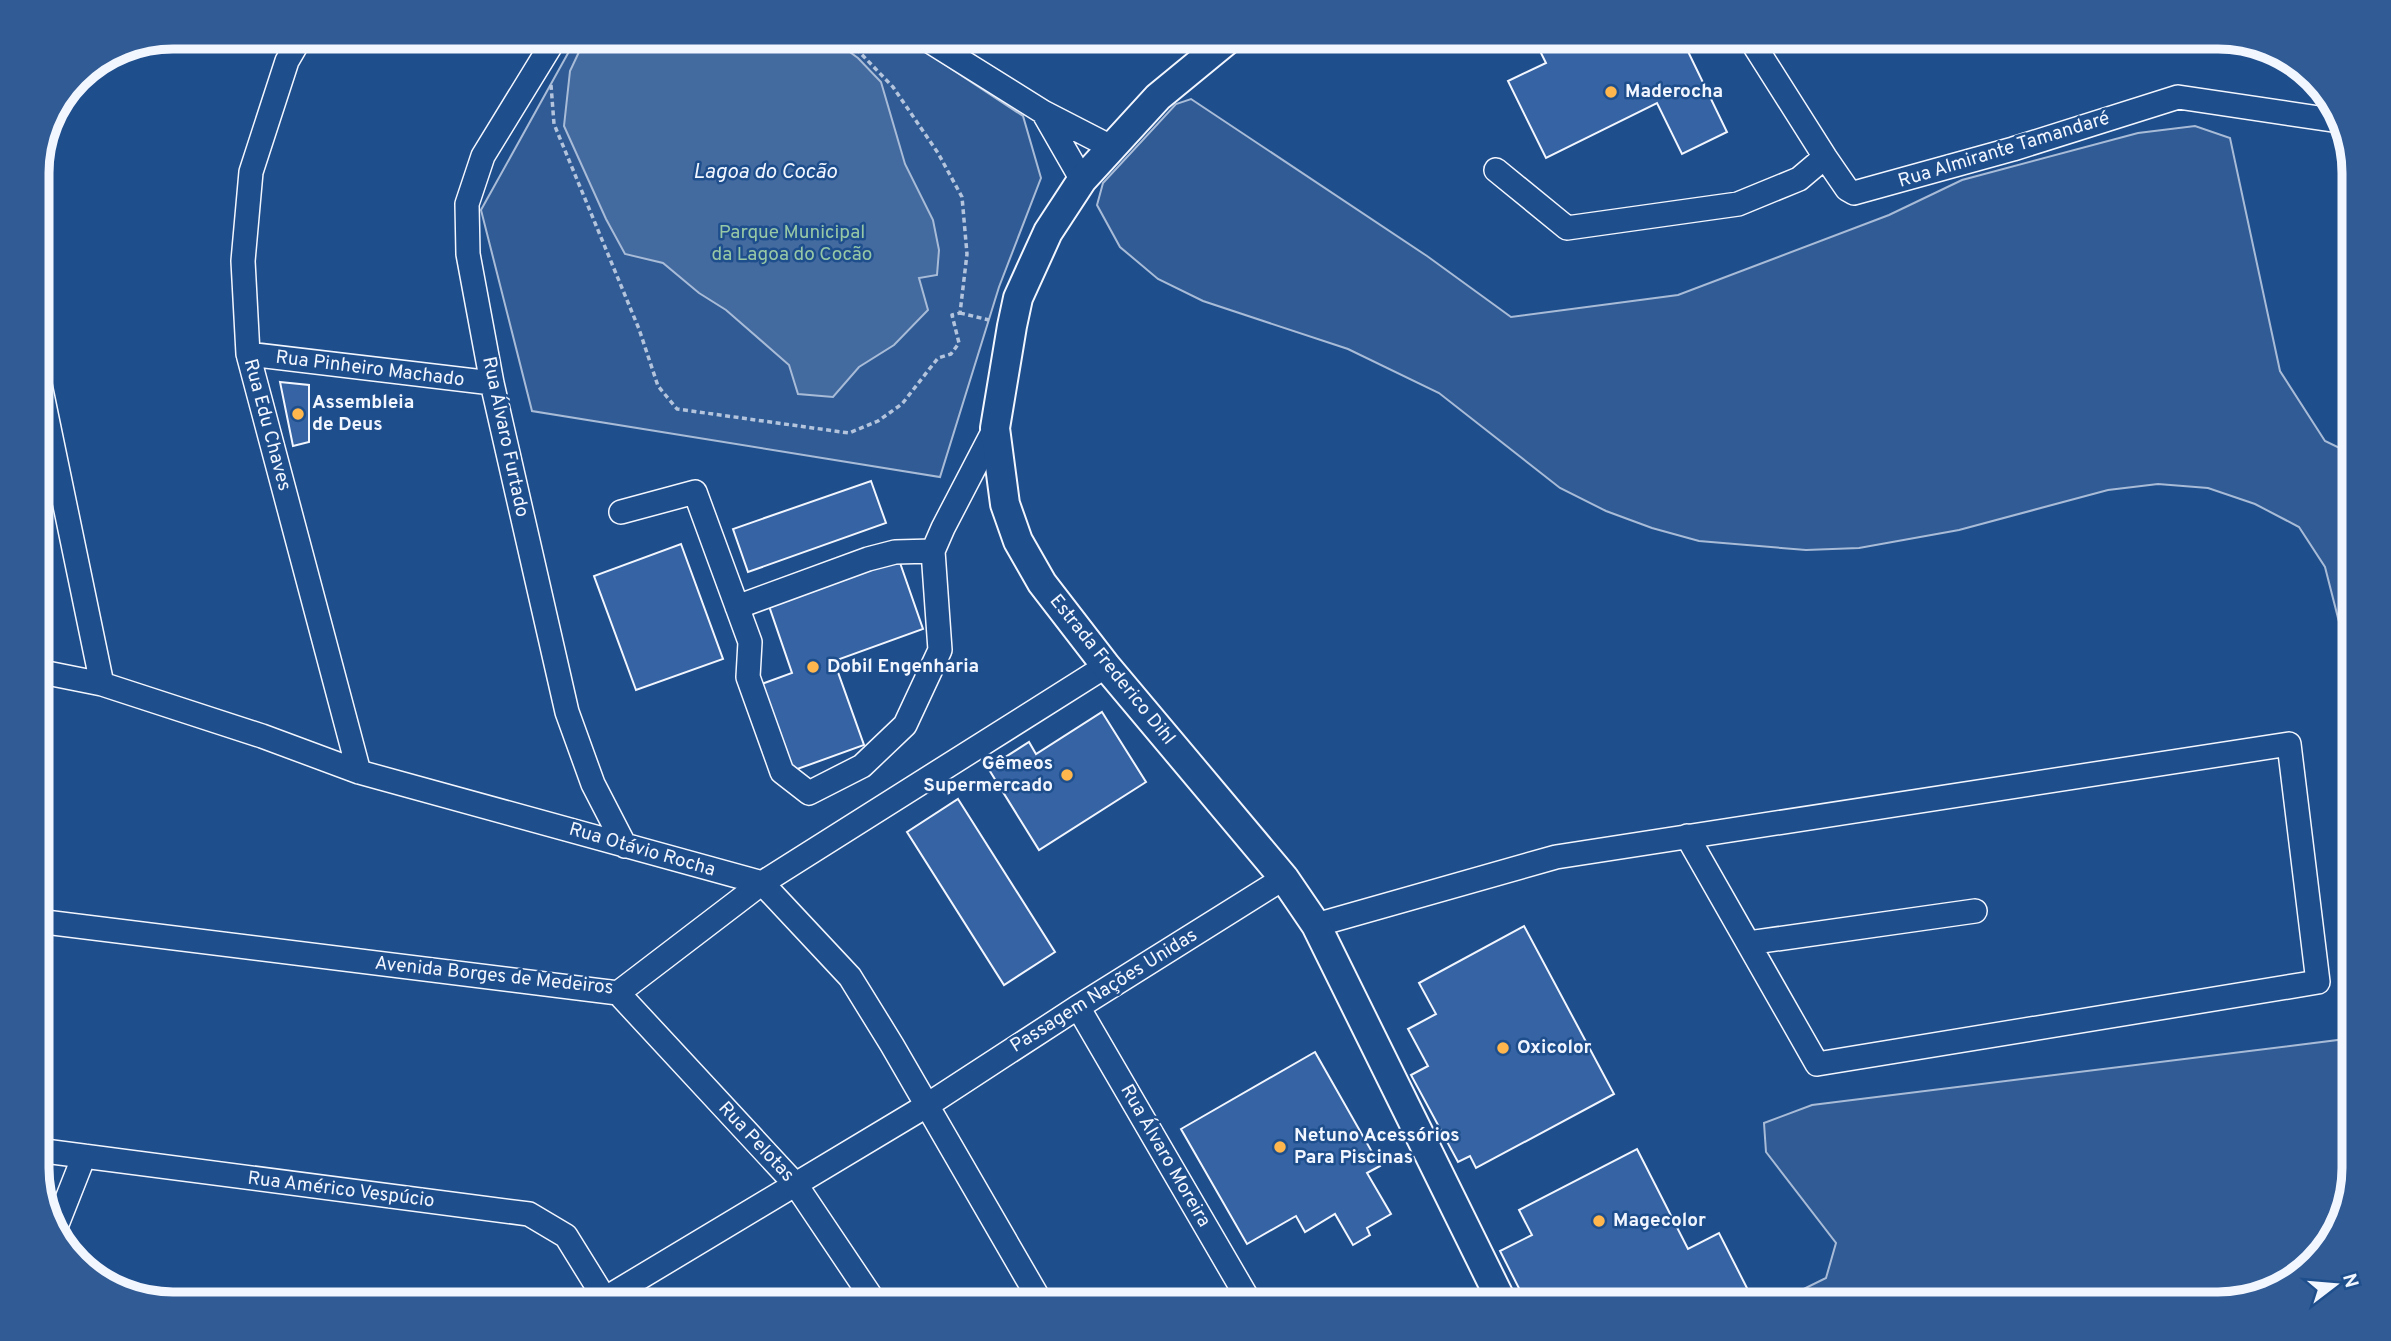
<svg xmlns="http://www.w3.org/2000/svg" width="2391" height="1341" viewBox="0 0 2391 1341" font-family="Overpass,sans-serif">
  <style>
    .built { fill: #305b95; stroke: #a8bbd7; stroke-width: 2 }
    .water { fill: #446ba0; stroke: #a8bbd7; stroke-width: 2 }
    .building { fill: #3563a3; stroke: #f2f6ff; stroke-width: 2 }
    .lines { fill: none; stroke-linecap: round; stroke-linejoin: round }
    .minor-casing { stroke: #f2f6ff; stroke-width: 26 }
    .major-casing { stroke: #f2f6ff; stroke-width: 32 }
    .path { stroke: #b3c4dc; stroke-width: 3.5; stroke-dasharray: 5 3.5; stroke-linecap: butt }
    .minor { stroke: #1f4e8c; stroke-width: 23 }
    .major { stroke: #1f4e8c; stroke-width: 28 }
    .poi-dot { fill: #ffb74d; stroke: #1f4e8c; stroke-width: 2.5 }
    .labels { text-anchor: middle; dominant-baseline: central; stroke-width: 5; stroke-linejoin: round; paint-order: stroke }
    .poi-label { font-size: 19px; font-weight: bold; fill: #f2f6ff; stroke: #1f4e8c; text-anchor: start }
    .street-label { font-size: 19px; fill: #f2f6ff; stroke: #1f4e8c }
    .park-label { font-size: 19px; fill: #97c8a6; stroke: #1f4e8c }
    .water-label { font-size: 21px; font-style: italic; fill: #f2f6ff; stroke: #1f4e8c }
    .rim { fill: none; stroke: #f2f6ff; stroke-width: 9 }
  </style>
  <rect width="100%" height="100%" fill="#1f4e8c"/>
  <path class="built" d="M577,37H903L1023,116L1041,178L999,287L940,477L532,411L481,210Z
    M1191,99L1427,256L1511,317L1678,295L1889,215L1962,180L2138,133L2195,126L2230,138L2280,371L2325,441L2354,455V699H2349V661L2325,567L2299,527L2255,504L2208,488L2158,484L2108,490L1959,530L1859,548L1806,550L1699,541L1652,528L1606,511L1560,488L1439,393L1348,349L1203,301L1158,279L1120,247L1097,205L1103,183L1176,104Z
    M2354,1038V1168L2336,1236L2286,1286L2218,1304H1773L1826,1278L1836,1243L1766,1152L1764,1123L1812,1105Z"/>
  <path class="water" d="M586,37H829L858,58L881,82L905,164L933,220L939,250L937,275L919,278L928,310L894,345L859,367L833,397L798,394L789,365L726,310L699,293L663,263L625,254L606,219L564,126L570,71Z"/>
  <path class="building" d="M1533,37H1681L1727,132L1682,154L1657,103L1546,158L1508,81L1546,63Z
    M280,382L309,385V442L293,446Z
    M871,481L886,523L748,572L733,529Z
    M681,544L723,659L636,690L594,576Z
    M898,557L923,629L834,661L864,745L789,772L759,685L792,673L768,603Z
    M1102,712L1146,782L1039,850L988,768L1029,742L1036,754Z
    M958,799L1055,952L1004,985L907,832Z
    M1524,926L1614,1094L1476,1168L1470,1156L1458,1162L1411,1075L1428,1066L1408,1029L1436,1014L1419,983Z
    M1315,1052L1380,1166L1367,1173L1391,1214L1367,1228L1370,1235L1353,1245L1335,1214L1305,1232L1296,1216L1247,1244L1181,1129Z
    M1637,1149L1688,1249L1719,1233L1749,1292L1724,1304H1527L1500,1251L1532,1235L1519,1210Z
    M1378,1292L1385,1304H1361L1360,1302Z"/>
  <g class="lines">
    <defs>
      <path id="minor" d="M301,37L287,61L251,172L243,261L248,354L359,772
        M556,37L483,156L467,204L468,254L492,383L567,712L593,784L625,846
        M923,37L1043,112L1111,147
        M1749,37L1825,157L1847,189L1854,193L2013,149L2178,97L2339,121
        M1043,112L1082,180
        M1496,170L1567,228L1738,204L1799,179L1825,157
        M248,354L492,383
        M37,370L102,684
        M621,512L695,492L750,642L748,677L782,772L809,793L862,766L905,725L940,650L933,551L943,528L995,428
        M737,607L868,559L895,552L933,551
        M37,671L102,684L262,736L359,772L762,883L850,977L892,1045L1042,1304
        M37,921L618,993L762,883L1106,666
        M1316,925L1556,857L2289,744L2318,982L1817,1064L1687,836
        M1748,943L1975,911
        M618,993L796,1185L876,1304
        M1078,1007L1251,1304
        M37,1150L529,1214L566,1236L605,1299
        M54,1232L84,1156
        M596,1304L926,1106L1078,1007L1284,878"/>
      <path id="major" d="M1231,37L1158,97L1082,180L1048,232L1018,298L1012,326L995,428L1005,504L1018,541L1042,583L1106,666L1284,878L1316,925L1503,1304"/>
    </defs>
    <use href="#minor" class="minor-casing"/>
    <use href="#major" class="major-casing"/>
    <path class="path" d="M551,85L554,124L639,329L658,386L677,409L849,433L878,421L902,404L938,358L951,354L959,343L952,315L960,313L967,254L962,197L938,153L893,87L845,37
      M960,313L989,320"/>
    <use href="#minor" class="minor"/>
    <use href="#major" class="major"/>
  </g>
  <g class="poi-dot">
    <circle cx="1611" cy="92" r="7"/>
    <circle cx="298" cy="414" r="7"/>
    <circle cx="813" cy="667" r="7"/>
    <circle cx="1067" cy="775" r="7"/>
    <circle cx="1503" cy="1048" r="7"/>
    <circle cx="1280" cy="1147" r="7"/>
    <circle cx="1599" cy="1221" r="7"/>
  </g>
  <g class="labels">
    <g class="poi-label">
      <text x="1625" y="92">Maderocha</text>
      <text x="312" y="403">Assembleia<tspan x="312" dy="22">de Deus</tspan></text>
      <text x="827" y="667">Dobil Engenharia</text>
      <text x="1053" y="764" text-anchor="end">Gêmeos<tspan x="1053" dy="22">Supermercado</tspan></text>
      <text x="1517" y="1048">Oxicolor</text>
      <text x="1294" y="1136">Netuno Acessórios<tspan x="1294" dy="22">Para Piscinas</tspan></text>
      <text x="1613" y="1221">Magecolor</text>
    </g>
    <g class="street-label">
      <text transform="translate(2004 150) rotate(-17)">Rua Almirante Tamandaré</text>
      <text transform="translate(370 369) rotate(7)">Rua Pinheiro Machado</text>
      <text transform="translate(267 425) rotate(75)">Rua Edu Chaves</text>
      <text transform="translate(505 437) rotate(78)">Rua Álvaro Furtado</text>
      <text transform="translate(1112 670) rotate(51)">Estrada Frederico Dihl</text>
      <text transform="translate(642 850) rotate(16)">Rua Otávio Rocha</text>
      <text transform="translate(494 976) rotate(6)">Avenida Borges de Medeiros</text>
      <text transform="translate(1104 991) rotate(-32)">Passagem Nações Unidas</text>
      <text transform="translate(756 1142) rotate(47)">Rua Pelotas</text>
      <text transform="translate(1165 1156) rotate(60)">Rua Álvaro Moreira</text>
      <text transform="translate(341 1190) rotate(7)">Rua Américo Vespúcio</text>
    </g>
    <g class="park-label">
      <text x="792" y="233">Parque Municipal<tspan x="792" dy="22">da Lagoa do Cocão</tspan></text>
    </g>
    <g class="water-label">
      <text x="765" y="172">Lagoa do Cocão</text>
    </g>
  </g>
  <path d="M0 0H2391V1341H0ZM173 49H2218A124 124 0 0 1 2342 173V1168A124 124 0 0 1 2218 1292H173A124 124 0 0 1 49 1168V173A124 124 0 0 1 173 49Z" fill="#305b95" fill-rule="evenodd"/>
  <path class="rim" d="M173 49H2218A124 124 0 0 1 2342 173V1168A124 124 0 0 1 2218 1292H173A124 124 0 0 1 49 1168V173A124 124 0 0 1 173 49Z"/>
  <g transform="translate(2335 1285) rotate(74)" stroke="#1f4e8c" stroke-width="5" paint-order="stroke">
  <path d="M0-5L12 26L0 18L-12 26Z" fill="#f2f6ff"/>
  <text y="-10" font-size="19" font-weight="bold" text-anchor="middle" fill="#f2f6ff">N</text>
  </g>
</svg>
